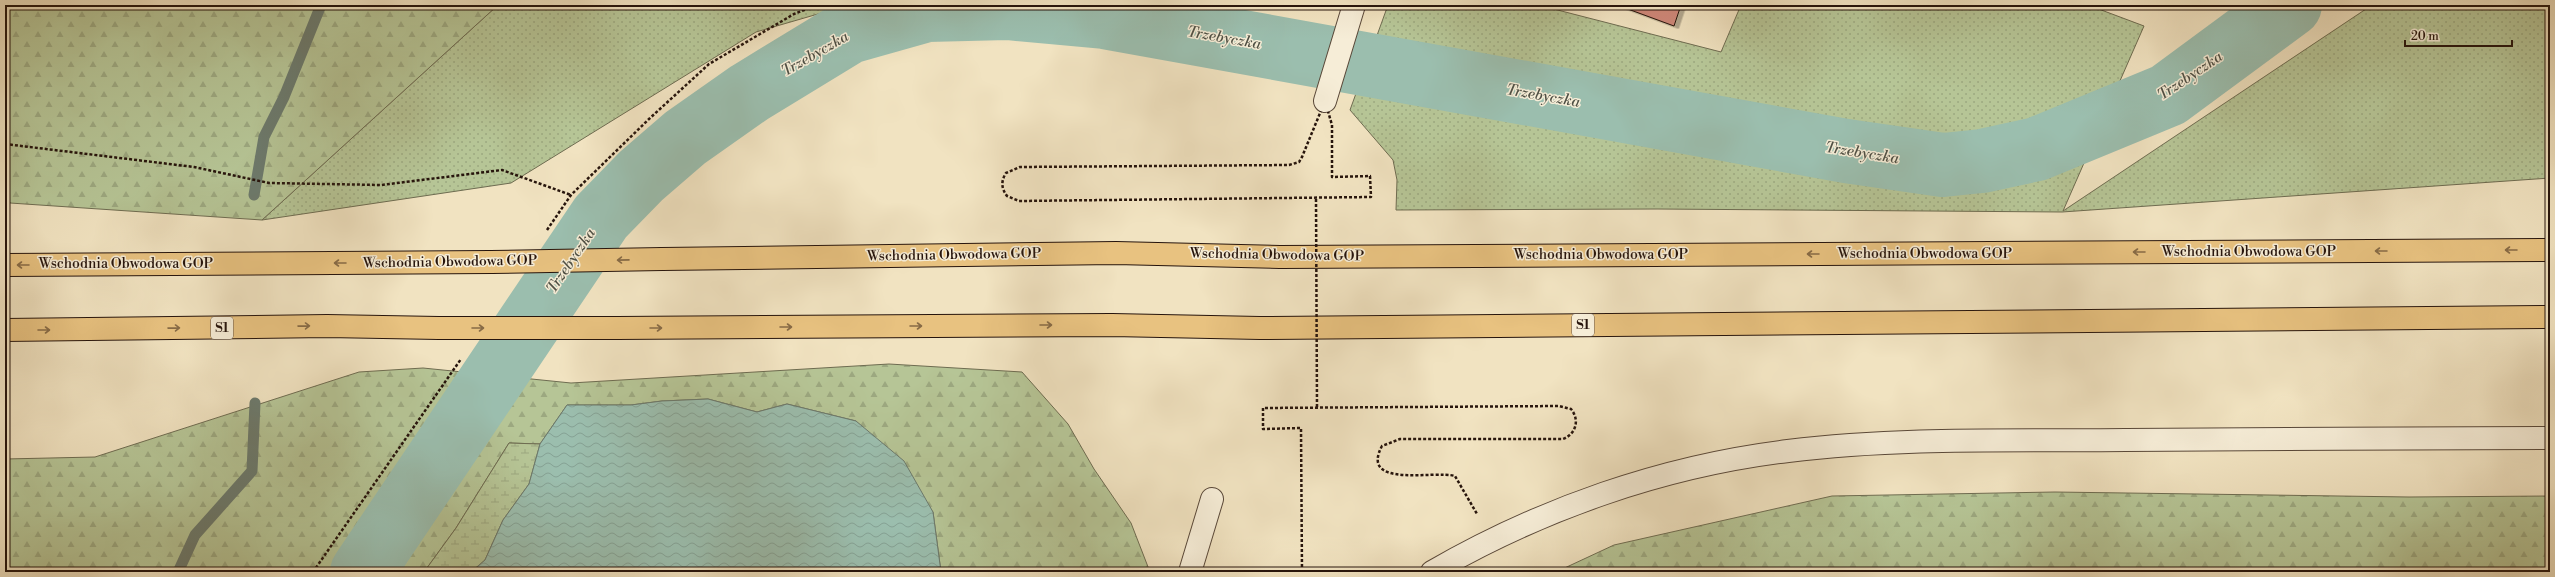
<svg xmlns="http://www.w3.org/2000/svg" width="2555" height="577" viewBox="0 0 2555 577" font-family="'Libre Bodoni',serif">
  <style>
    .grass { fill: url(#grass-dots); stroke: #6e6c51 }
    .forest { fill: url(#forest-firs); stroke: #6e6c51 }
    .wetland { fill: url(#wetland-marsh); stroke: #6e6c51 }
    .water { fill: url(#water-waves); stroke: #6c7a6d }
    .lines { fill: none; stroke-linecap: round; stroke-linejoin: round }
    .stream { stroke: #6c7a6d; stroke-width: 11 }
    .river { stroke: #9bbeae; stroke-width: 64 }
    .building { fill: #cd8778; stroke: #26140c; filter: url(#shadow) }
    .minor-casing { stroke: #594839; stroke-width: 24 }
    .highway-casing { stroke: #26140c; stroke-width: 24 }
    .path { stroke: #26140c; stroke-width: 2.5; stroke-dasharray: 3 2; stroke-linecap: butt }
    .minor { stroke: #f6edd7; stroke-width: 22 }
    .highway { stroke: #e8c280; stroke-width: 22 }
    .highway-bridge-casing { stroke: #26140c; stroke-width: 24; stroke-linecap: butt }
    .path-bridge { stroke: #26140c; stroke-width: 2.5; stroke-dasharray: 3 2; stroke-linecap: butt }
    .highway-bridge { stroke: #e8c280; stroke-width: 22 }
    .oneway { stroke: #876b46 }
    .labels { text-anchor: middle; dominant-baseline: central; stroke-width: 3; stroke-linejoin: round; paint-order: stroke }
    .shield { fill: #f6edd7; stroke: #645549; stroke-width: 1 }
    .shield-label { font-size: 13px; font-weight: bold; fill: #26140c }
    .street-label { font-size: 14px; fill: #26140c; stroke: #f6edd7 }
    .water-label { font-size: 15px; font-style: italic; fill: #4f5045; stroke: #f6edd7 }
  </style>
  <defs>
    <pattern id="grass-dots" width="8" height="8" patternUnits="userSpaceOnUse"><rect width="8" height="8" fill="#b6c596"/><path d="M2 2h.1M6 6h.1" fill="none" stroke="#9ca880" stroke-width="1.8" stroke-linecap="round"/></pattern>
    <pattern id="forest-firs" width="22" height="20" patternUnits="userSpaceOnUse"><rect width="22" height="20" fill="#b6c596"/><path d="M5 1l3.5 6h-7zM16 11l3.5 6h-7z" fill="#9ca880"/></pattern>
    <pattern id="wetland-marsh" width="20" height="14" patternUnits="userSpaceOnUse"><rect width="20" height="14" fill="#b6c596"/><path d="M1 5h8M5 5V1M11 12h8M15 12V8" fill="none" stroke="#9ca880"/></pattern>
    <pattern id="water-waves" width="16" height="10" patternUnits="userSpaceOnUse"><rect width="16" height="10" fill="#9bbeae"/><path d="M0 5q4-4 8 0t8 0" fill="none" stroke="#85a294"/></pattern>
    <filter id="shadow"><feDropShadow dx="4.5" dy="2.5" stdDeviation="0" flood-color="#0004"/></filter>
  </defs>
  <rect width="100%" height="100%" fill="#f1e3c1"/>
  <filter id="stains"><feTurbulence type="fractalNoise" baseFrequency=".005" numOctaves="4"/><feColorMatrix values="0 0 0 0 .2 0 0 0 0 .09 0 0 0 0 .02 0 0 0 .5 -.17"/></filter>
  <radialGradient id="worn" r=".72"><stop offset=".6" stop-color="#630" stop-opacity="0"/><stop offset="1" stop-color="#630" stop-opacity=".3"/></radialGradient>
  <path class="grass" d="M498,5H849L756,32L511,183L262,220Z
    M1388,5H1538L1721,52L1741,5H2088L2144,26L2063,211L2372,5H2550V178L2062,212L1657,209L1396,210L1397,180L1393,160L1350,110Z"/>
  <path class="forest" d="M5,5H498L262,220L10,203L5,188Z
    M889,364L1022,372L1068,424L1094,469L1131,523L1150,572H941L933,512L856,421L787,404L757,412L708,399L662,401L631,405H567L540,444L509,443L456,528L424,572H5V459L95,457L359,372L423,368L571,383Z
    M2055,492L2409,497L2550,496V572H1556L1614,545L1832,496Z"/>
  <path class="wetland" d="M509,443L540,444L529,484L503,520L485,560L471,572H424L456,528Z"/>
  <path class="water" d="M708,399L757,412L787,404L856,421L904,461L933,512L941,572H471L485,560L503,520L529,484L540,444L567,405H631L662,401Z"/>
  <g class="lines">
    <path class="stream" d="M254,195L264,137L284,97L321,5
      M178,572L195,535L252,471L255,403"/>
    <path class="river" d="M362,572L601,217L641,176L685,138L749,93L849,32L927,10L1007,8L1104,17L1846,151L1943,165L1982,161L2037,149L2168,95L2290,5"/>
  </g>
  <path class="building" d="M1617,5H1681L1674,26Z"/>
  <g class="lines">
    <defs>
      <path id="minor" d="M1325,101L1354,5
        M1190,572L1212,499
        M1432,572C1541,509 1663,466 1788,451C1900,437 2014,441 2126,440C2267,439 2409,438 2550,438"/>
      <path id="highway" d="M662,259L1116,253L1280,257L2550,250
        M5,265L491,262
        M617,328L1112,325L1260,328L2550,317
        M5,330L327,326L439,328"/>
    </defs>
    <use href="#minor" class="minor-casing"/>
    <use href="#highway" class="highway-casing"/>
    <path class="path" d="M5,26L8,47L5,49
      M1325,101L1332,125V177L1370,176L1371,197L1019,201L1007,196C1001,188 1001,181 1006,173L1020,167L1289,165L1299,162L1302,157Z
      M5,144L194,167L269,183L381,185L502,170L571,195
      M547,230L571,195L649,119L709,64L794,14L817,5
      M313,572L461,359
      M1302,572L1301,428L1263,429V408L1559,406L1571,409C1580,420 1576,434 1563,439H1400L1382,446C1359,489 1435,470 1455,476L1477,514"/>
    <use href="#minor" class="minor"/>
    <use href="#highway" class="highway"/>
    <defs>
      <path id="highway-bridge" d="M491,262L662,259
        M439,328H617"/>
    </defs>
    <use href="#highway-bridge" class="highway-bridge-casing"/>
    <path class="path-bridge" d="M1316,199L1317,407"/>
    <use href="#highway-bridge" class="highway-bridge"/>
  </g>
  <defs><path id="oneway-shaft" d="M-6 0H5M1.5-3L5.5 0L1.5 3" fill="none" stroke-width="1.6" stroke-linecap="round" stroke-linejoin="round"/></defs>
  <g class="oneway">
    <use href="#oneway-shaft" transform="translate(2511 250) rotate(180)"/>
    <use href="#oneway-shaft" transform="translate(2381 251) rotate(180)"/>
    <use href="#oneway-shaft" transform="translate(2139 252) rotate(180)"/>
    <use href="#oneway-shaft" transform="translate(1813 254) rotate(180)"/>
    <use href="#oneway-shaft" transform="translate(623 260) rotate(179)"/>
    <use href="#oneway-shaft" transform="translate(340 263) rotate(180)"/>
    <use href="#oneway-shaft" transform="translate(23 265) rotate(180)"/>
    <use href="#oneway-shaft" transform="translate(1046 325)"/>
    <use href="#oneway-shaft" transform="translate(304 326) rotate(-1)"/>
    <use href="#oneway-shaft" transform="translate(916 326)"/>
    <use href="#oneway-shaft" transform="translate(786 327)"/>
    <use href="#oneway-shaft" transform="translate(174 328) rotate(-1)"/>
    <use href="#oneway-shaft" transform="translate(478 328)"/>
    <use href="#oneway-shaft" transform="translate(656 328)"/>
    <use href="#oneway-shaft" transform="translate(44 330)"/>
  </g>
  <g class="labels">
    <g class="shield">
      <rect x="1572" y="314" width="22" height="22" rx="3"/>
      <rect x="211" y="317" width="22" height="22" rx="3"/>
    </g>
    <g class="shield-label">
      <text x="1583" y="325">S1</text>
      <text x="222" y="328">S1</text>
    </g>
    <g class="street-label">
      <text x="2249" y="252">Wschodnia Obwodowa GOP</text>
      <text x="1925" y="254">Wschodnia Obwodowa GOP</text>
      <text transform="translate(954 255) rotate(-1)">Wschodnia Obwodowa GOP</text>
      <text transform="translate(1277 255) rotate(1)">Wschodnia Obwodowa GOP</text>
      <text x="1601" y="255">Wschodnia Obwodowa GOP</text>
      <text transform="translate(450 262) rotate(-1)">Wschodnia Obwodowa GOP</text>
      <text x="126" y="264">Wschodnia Obwodowa GOP</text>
    </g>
    <g class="water-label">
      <text transform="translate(1224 38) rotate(10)">Trzebyczka</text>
      <text transform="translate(815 54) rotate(-30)">Trzebyczka</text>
      <text transform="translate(2190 76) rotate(-34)">Trzebyczka</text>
      <text transform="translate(1543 96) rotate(10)">Trzebyczka</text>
      <text transform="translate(1862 153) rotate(9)">Trzebyczka</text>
      <text transform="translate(571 261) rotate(-56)">Trzebyczka</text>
    </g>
  </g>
  <rect width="2555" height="577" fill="none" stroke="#f1e3c1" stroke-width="20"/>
  <rect x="6" y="6" width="2543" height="565" fill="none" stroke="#26140c" stroke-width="2"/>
  <rect x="10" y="10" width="2535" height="557" fill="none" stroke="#26140c"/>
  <path d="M2405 40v6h107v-6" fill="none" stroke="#26140c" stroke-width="2"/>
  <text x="2411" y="40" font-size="12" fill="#26140c" stroke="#f6edd7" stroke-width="3" paint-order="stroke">20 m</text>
  <rect width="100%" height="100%" filter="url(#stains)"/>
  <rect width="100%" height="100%" fill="url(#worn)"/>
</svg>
